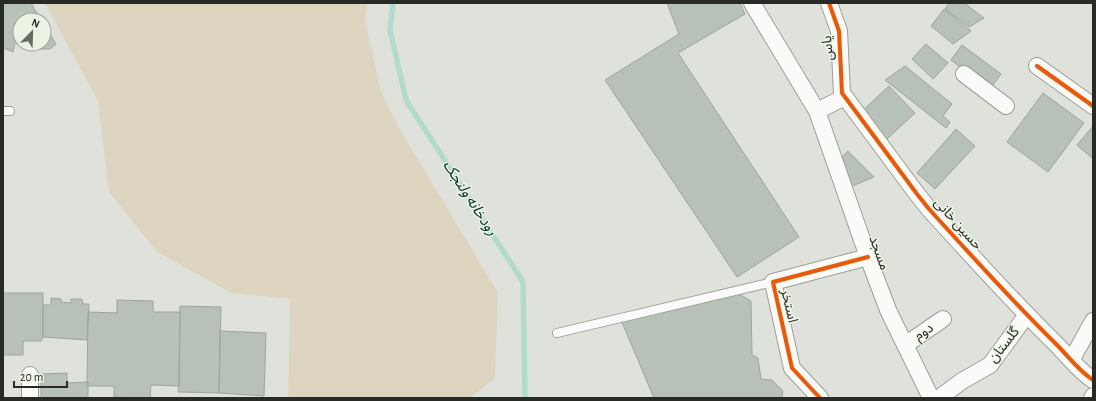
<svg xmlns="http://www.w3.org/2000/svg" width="1096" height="401" viewBox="0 0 1096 401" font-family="'Alegreya Sans','Noto Sans Arabic',sans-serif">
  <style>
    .green { fill: #ddd5c0 }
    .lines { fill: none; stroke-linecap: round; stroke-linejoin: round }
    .stream { stroke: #b2dbce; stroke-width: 5.5 }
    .building { fill: #b7c1b7; stroke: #a0a49f }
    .service-casing { stroke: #9c9f99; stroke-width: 10 }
    .minor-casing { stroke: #9c9f99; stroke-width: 18 }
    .service { stroke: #fafbf9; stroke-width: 8 }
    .minor { stroke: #fafbf9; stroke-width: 16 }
    .cycleway-casing { stroke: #ebf3e4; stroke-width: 6 }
    .cycleway { stroke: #e8590c; stroke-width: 4 }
    .labels { text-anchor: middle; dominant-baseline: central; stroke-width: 3; stroke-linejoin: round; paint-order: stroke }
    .street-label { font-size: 14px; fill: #282a25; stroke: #ebf3e4 }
    .water-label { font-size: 15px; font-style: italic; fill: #003229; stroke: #ebf3e4 }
  </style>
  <rect width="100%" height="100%" fill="#dee2da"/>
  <path class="green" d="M45,3H368L365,19L381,92L398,126L498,293L495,378L470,398H288L290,299L232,293L157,252L109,192L98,101Z"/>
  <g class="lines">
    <path class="stream" d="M393,3L390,30L406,100L523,282L525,398"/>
  </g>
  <path class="building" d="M3,3H31L41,20H20V44H44V24L56,44L50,49H39L15,43L13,52L3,48Z
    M667,3H740L745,14L678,53L799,237L737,277L605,80L679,34Z
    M949,3H964L984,18L969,27L945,9Z
    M944,9L971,31L953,44L931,26Z
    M926,44L948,63L933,79L912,59Z
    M962,45L1001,74L990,89L951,60Z
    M905,66L952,104L943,116L950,122L946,128L885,80Z
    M889,86L915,113L887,139L861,112Z
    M1043,93L1084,123L1048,172L1007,142Z
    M1093,126V159L1077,145Z
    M956,129L975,146L935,189L917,173Z
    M848,151L874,177L850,187L839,160Z
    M3,293H43V337L41,341H23V355H3Z
    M739,294L751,301L752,355L758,358L761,379L772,380L783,391L782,398H654L621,320Z
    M51,298L61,299V302L71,303V299H82L83,304H89L87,340L43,337V305H51Z
    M117,300L153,301V312H180L179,386L151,385L150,398L114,397V386H87L88,312L117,313Z
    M180,306L221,307L219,393L178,392L179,386Z
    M220,331L266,333L264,396L219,393Z
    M67,373V383L88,382V398H41V374Z"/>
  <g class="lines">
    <defs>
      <path id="service" d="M3,111H10
        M557,333L773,282"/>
      <path id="minor" d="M752,3L817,111L868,257L888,310L931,398
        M829,3L839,31L842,93L917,194L929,209C971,255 1012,301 1056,344C1069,357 1079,371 1093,380
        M1037,66L1093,106
        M964,74L1006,106
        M817,111L845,97
        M905,345L943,319
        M1072,359L1093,321
        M30,375V398
        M820,398L792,368L773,282L868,257
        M939,398L962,381L990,365L1026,316
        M1092,398L1093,396"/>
    </defs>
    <use href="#service" class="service-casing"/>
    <use href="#minor" class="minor-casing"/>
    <use href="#service" class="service"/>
    <use href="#minor" class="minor"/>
    <defs>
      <path id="cycleway" d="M829,3L839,31L842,93L917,194L929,209C971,255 1012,301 1056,344C1069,357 1079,371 1093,380
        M1037,66L1093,106
        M820,398L792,368L773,282L868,257"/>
    </defs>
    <use href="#cycleway" class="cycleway-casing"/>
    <use href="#cycleway" class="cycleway"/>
  </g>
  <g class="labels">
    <g class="street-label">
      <text transform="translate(828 48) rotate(-95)">یاس</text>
      <text transform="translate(958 224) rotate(48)">حسین خانی</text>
      <text transform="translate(879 253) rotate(70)">مسجد</text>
      <text transform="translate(789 306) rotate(77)">استخر</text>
      <text transform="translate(924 332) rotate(-34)">دوم</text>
      <text transform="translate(1004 345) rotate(-52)">گلستان</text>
    </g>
    <g class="water-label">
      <text transform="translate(470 198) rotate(57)">رودخانه ولنجک</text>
    </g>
  </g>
  <rect width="1096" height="401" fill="none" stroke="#282a25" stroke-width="8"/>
  <g transform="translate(32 32) rotate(23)"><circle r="19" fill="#ebf3e4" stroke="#9da398"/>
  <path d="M0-3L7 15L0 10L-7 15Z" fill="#686a64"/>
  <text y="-6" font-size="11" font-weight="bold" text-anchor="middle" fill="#282a25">N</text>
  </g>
  <path d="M14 381v6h53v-6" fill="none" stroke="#282a25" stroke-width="2"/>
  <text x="20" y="381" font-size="12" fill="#282a25" stroke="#ebf3e4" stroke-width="3" paint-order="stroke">20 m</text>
</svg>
